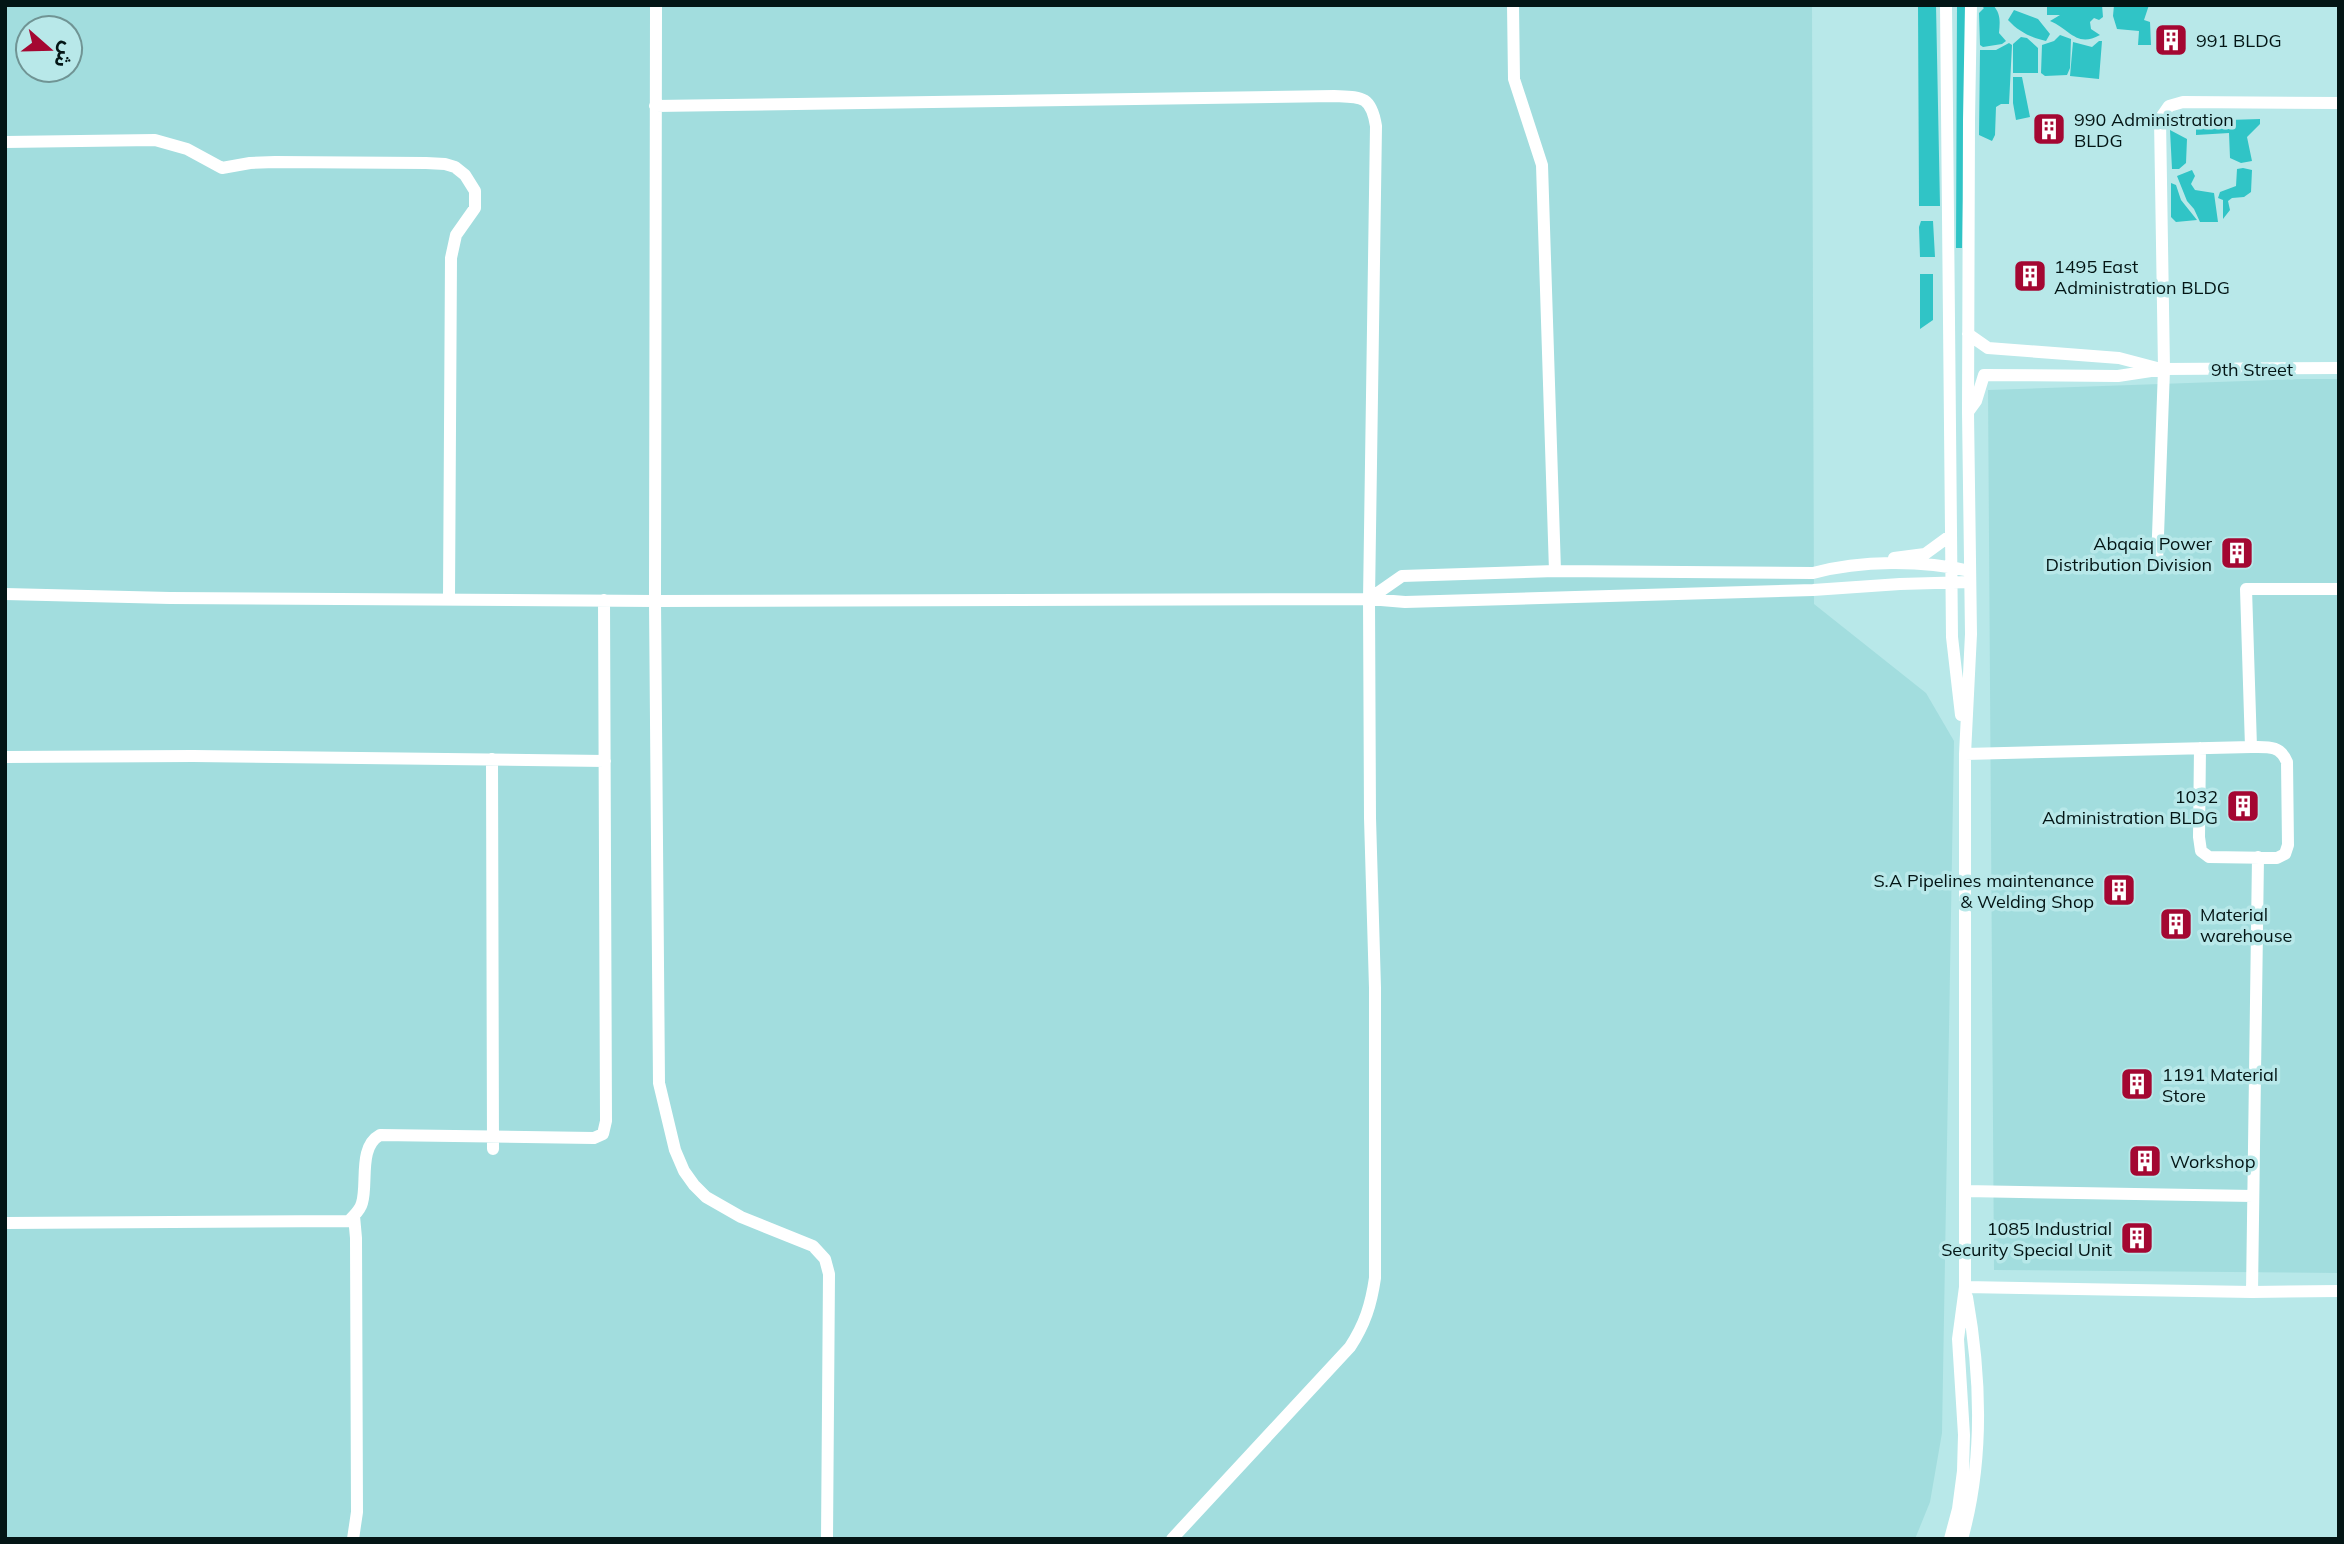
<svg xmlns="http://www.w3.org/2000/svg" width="2344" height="1544" viewBox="0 0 2344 1544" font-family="Mulish,'Noto Sans Arabic',sans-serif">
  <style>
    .built { fill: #a2ddde; fill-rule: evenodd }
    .green { fill: #30c4c6 }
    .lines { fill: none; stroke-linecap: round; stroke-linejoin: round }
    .minor { stroke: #fff; stroke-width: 12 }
    .labels { text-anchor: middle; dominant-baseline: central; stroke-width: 7; stroke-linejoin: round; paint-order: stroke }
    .poi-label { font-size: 18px; fill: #031515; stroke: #b8e8e9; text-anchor: start }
    .street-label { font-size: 18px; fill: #031515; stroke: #b8e8e9 }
  </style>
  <rect width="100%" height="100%" fill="#b8e8e9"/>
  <path class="built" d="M5,5H1812L1814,604L1926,693L1954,741L1942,1433L1930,1502L1915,1539H5ZM28,28H70V70H28Z
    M2302,379H2339V1273L1994,1270L1988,390Z"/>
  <path class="green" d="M1918,5H1936L1940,206H1919Z
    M1957,5H1967L1962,248H1956Z
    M1980,5H1993C2001,14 2000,22 1999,33L2006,41L2002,44L1983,47L1980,45L1979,13L1984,8Z
    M2047,5H2102L2103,17L2099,20L2094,18L2090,22L2091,29L2100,35C2076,48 2070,29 2050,21L2060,15H2047Z
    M2114,5H2149L2144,20L2150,22L2151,45H2138L2139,31L2117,29L2113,16Z
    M2014,10L2038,19L2050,34L2046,41C2030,37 2019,32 2008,20Z
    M2060,35L2071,39L2070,68L2067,75L2045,76L2041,73L2042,45L2054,41Z
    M2021,37L2027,38L2038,48V73H2013V44Z
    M2099,41H2102L2099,79L2070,76L2073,42L2092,47Z
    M2009,43L2012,45L2009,104H2001L1996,107L1995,135L1992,141L1979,135L1980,50H1996Z
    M2013,77H2022L2030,117L2016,120L2013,103Z
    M2260,119V124L2247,137L2252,161L2241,163L2230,158L2229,133L2196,135V121Z
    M2170,130L2187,139L2186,163L2179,169H2172Z
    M2243,168L2252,170L2251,192L2244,197L2232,198L2228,201L2230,210L2223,219V200L2218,198L2220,192L2236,186L2237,169Z
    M2192,170L2195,176L2191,184L2195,190L2214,193L2218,222H2200L2194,209L2187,201L2177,176Z
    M2171,183L2176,185L2181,200L2197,220L2176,222L2171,217Z
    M1921,221H1933L1935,257H1920L1919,227Z
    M1920,274H1933V320L1920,329Z"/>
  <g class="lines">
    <path class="minor" d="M656,5L655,601L659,1083L675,1150L684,1171L694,1185L706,1197L741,1217L813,1246L825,1259L829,1274L827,1539
      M1513,5L1514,79L1542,165L1555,571
      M1946,5L1952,637L1961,715
      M655,106L1334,96C1361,97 1371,95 1376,126L1369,599L1370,818L1375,988V1278C1371,1305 1365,1324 1350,1347L1172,1539
      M5,142L155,140L187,149L222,168L250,163L275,162L426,163L445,164L455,167L465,175L475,191V208L456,235L451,258L449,598
      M1968,334L1988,348L2119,358L2157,368
      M1968,412L1976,401L1984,375L2118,376L2164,369L2339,368
      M1894,558L1925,554L1951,535
      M2157,563L2164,369L2160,119L2169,106L2183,102L2339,103
      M5,594L170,598L655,601L1369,599L1405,602L1813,590L1900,584L1970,582
      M1369,599L1402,576L1555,571L1813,573C1861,560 1922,560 1970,571
      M2251,747L2246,589H2339
      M1965,754L2251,747C2268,747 2280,745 2287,762L2288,845L2285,854L2277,858L2209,857L2201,851L2199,837L2200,748
      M5,757L193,756L605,761
      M492,759L493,1149
      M1965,1191L2253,1196
      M5,1223L349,1221C354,1215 360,1211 362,1203C368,1183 358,1147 380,1135L594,1138L603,1134L606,1121L604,600
      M1965,1287L2252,1292L2339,1291
      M2252,1292L2258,857
      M353,1539L357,1512L356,1238L354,1216
      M1950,1539L1958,1509L1963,1471L1964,1435L1958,1339L1965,1287V754L1971,634L1968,412L1969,120L1971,5
      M1962,1539C1984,1461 1981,1376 1967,1297"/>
  </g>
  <defs>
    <symbol id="building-square" viewBox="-11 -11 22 22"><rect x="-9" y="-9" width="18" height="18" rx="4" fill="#a40732" stroke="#b8e8e9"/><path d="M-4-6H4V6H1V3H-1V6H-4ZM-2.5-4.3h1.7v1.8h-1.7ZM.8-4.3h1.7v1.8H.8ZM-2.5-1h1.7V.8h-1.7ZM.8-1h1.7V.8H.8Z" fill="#fff"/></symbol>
  </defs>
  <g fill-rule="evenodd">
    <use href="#building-square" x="2152" y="21" width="38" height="38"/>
    <use href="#building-square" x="2030" y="110" width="38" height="38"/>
    <use href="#building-square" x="2011" y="257" width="38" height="38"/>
    <use href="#building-square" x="2218" y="534" width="38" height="38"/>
    <use href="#building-square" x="2224" y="787" width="38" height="38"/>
    <use href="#building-square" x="2100" y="871" width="38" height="38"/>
    <use href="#building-square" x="2157" y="905" width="38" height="38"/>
    <use href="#building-square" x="2118" y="1065" width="38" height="38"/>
    <use href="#building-square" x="2126" y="1142" width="38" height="38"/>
    <use href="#building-square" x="2118" y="1219" width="38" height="38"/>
  </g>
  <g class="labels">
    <g class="poi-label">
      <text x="2196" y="40">991 BLDG</text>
      <text x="2074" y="119">990 Administration<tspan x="2074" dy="21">BLDG</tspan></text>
      <text x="2054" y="266">1495 East<tspan x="2054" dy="21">Administration BLDG</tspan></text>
      <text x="2212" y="543" text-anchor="end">Abqaiq Power<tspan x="2212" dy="21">Distribution Division</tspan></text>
      <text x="2218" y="796" text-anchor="end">1032<tspan x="2218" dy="21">Administration BLDG</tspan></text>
      <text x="2094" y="880" text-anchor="end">S.A Pipelines maintenance<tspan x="2094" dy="21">&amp; Welding Shop</tspan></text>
      <text x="2200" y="914">Material<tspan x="2200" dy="21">warehouse</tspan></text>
      <text x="2162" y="1074">1191 Material<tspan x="2162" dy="21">Store</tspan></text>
      <text x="2170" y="1161">Workshop</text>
      <text x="2112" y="1228" text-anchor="end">1085 Industrial<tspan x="2112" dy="21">Security Special Unit</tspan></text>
    </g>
    <g class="street-label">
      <text x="2252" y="369">9th Street</text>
    </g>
  </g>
  <rect width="2344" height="1544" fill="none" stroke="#031515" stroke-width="14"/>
  <g transform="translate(49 49) rotate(110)"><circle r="33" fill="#b8e8e9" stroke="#709494" stroke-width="2"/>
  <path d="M0-5L12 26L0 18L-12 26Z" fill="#a40732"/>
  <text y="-10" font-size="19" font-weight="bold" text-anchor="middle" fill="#031515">ش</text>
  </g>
</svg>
